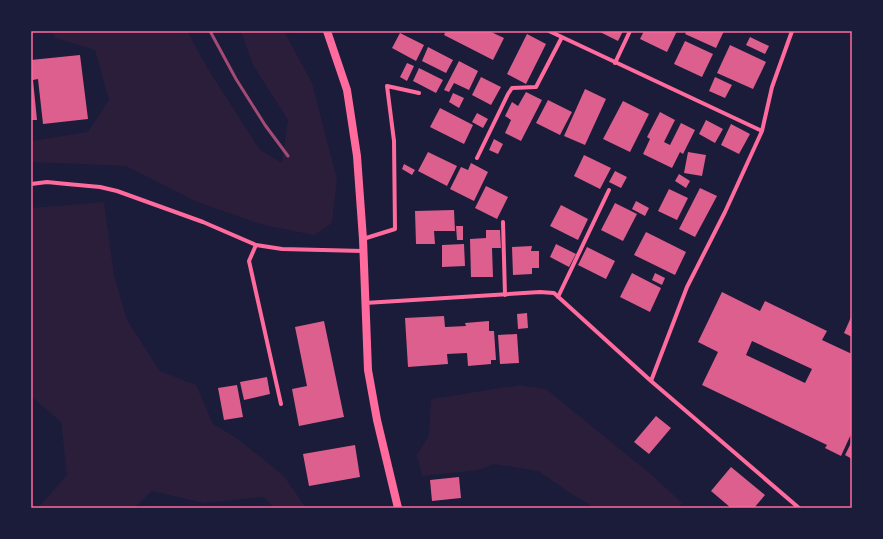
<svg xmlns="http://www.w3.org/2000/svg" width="883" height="539" viewBox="0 0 883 539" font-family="Lato,sans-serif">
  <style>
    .green { fill: #2a1e3b }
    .building { fill: #dd5f8e; fill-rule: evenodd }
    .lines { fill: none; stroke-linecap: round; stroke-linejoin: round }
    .minor { stroke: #ff6b9d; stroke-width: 4 }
    .secondary { stroke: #ff6b9d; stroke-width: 8 }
    .rail { stroke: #a44b75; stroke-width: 3 }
    .neatline { fill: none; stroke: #ff6b9d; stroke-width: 1.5 }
  </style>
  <rect width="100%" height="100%" fill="#1b1b3a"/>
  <path class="green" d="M51,31H187L210,72L260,150L282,163L288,120L253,65L241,31H284L312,83L337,179L332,223L314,235L263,225L197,202L126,166L31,162V141L88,132L109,100L95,50L56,38Z
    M104,202L114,275L127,320L160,371L196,385L213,424L238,439L284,476L306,508H274L264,497L204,503L152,491L134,508H38L67,475L61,422L31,396V208Z
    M520,385L546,389L653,476L682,503L678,508H595L570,493L538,471L493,464L479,470L422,476L417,455L429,435L431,399Z"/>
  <path class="building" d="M446,31H489L504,38L493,60L444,35Z
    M598,31H623L618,41Z
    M644,31H677L667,52L640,39Z
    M687,31H724L716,48L685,34Z
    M400,33L424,45L416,61L392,48Z
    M527,34L546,44L526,84L507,74Z
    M750,37L769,46L765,54L746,45Z
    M685,41L713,54L702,77L674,64Z
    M730,45L766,62L753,89L717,73Z
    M428,47L453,60L446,73L422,61Z
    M80,55L88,119L43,124L38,79L33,80L37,120H31V60Z
    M459,61L478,71L469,90L454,83L449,92L444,90Z
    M407,63L414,66L407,81L400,77Z
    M419,68L443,80L436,93L413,81Z
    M481,77L501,87L491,105L472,95Z
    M715,77L732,85L725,98L709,91Z
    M585,89L606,99L585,145L564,136Z
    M526,92L542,100L521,141L505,133L511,120L505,116L512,102L518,106Z
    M453,93L464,98L459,108L449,102Z
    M548,100L572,112L560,135L536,123Z
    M623,101L649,114L630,152L603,139Z
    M440,108L473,125L464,144L430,127Z
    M660,112L675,120L664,142L670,145L681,123L695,130L683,154L680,152L672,168L643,154L650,139L647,137Z
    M477,113L488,119L483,128L472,122Z
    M706,120L723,129L715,143L699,134Z
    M731,124L750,134L739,154L721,145Z
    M494,139L503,144L498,154L489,150Z
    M428,152L457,166L447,186L418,171Z
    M688,152L706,155L702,176L684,173Z
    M584,155L611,168L600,189L574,176Z
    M471,163L488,172L474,201L450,189L461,167L468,170Z
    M404,164L415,170L412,175L402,169Z
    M615,171L627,177L621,188L609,182Z
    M679,174L690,181L686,188L675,181Z
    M486,186L508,197L497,219L475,208Z
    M700,188L717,196L695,237L679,229Z
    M669,189L688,198L677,220L658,211Z
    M636,201L649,208L645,216L632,209Z
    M615,203L637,214L623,241L601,230Z
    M561,205L588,219L578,240L550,226Z
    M454,210L455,231H434L435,244H416L415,211Z
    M456,226H463V240H457Z
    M486,230H500L501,248H492L493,277H471L470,239L486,238Z
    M646,232L686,252L675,275L634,255Z
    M464,244L465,266L442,267V245Z
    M556,244L576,254L569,267L550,257Z
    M532,246L531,251H539V268H532V274L513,275L512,247Z
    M587,247L615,261L606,279L578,265Z
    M632,273L661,288L650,312L620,297Z
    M655,273L665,278L662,285L652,280Z
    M722,292L760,311L765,301L827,331L822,340L852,354V432L841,456L825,448L827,445L702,385L718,352L698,342ZM752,341L812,369L805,383L746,355Z
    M527,313L528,328L518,329L517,314Z
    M852,315V337L844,333Z
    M444,316L445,327L466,326L465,323L489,321V331H494L496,360H491V364L468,366L467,353L447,354L448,364L408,367L405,318Z
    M324,321L344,417L299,426L292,389L307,386L295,327Z
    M517,334L519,363L500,364L498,335Z
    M267,377L270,394L244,400L240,382Z
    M237,385L243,417L224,420L218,388Z
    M656,416L671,428L649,454L634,442Z
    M851,443H852V459L845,455Z
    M355,445L360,477L309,486L303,454Z
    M731,467L765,495L754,508H731L711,491Z
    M459,477L461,498L432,501L430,480Z"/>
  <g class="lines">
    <path class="minor" d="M549,31L762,131
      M615,63L630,31
      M477,158L508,94L512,88L536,87L562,37
      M31,184L47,182L67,184L100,187L117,191L203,222L256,245L282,249L363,251
      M503,222L505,295
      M363,239L395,229L394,141L387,86L419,93
      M256,245L249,261L281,404
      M558,297L609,190
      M365,303L540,292L554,293L651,381L799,508
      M651,381L687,287L725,212L762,131L772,87L792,31"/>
    <path class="secondary" d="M327,31L347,90L357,156L363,239L368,370L377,420L398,508"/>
    <path class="rail" d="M210,31L236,79L265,125L288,156"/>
  </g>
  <rect width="883" height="539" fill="none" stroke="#1b1b3a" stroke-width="64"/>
  <rect x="32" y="32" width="819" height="475" class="neatline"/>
</svg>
